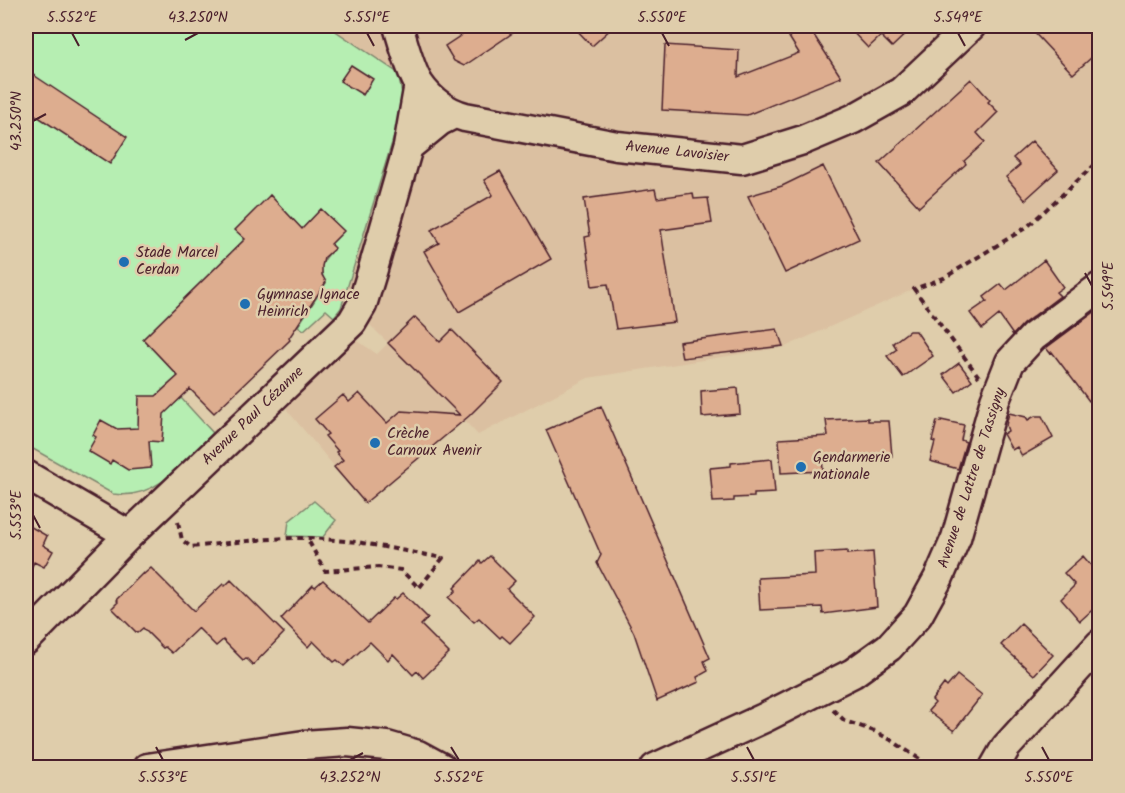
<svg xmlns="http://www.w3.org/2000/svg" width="1125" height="793" viewBox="0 0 1125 793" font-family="Kalam,sans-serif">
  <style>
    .built { fill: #dbc0a1 }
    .green { fill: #b6eeb2; stroke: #80866e; stroke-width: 1.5 }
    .building { fill: #ddad8f; stroke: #4a1f2b; stroke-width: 1.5 }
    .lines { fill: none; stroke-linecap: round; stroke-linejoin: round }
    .minor-casing { stroke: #4a1f2b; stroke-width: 33 }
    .path { stroke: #4a1f2b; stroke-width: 4; stroke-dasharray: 6 4.5; stroke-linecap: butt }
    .minor { stroke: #dfcdab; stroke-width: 28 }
    .ticks { fill: none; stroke: #4a1f2b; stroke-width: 2 }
    .poi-dot { fill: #1f6fb2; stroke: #dfcdab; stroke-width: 2 }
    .labels { text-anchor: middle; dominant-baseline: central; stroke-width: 5; stroke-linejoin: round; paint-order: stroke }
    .street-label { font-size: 15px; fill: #4a1f2b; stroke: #dfcdab }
    .poi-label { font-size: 15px; fill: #4a1f2b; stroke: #dfcdab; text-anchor: start }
    .neatline { fill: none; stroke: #4a1f2b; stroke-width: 2 }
    .ticks-label { font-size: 15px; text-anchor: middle; fill: #4a1f2b }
  </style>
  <rect width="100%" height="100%" fill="#dfcdab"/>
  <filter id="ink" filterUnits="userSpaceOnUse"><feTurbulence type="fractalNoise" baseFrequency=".0167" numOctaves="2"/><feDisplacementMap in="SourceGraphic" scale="12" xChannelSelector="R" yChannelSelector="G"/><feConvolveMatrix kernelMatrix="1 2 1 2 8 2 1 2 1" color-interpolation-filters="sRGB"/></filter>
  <g filter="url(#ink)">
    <path class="built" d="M328,26H1099V160L1027,227L944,278L914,289L785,347L588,378L478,435L464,420L365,503L287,410V407L290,400L355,339L377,354L388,343L344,299L404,104L398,73Z"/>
    <path class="green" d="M26,26H328L398,73L404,104L341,308L334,317L326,310L304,330L298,326L326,283C317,267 323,260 334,248L331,244L343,231L321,209L302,229L270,195L245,239L143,339L178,376L162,390L175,403L181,398L213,433C185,461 157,501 113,494L26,445Z
      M314,501L336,520L323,537L287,536L289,521Z"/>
    <path class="building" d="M462,26H523L464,66L454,61L445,46L466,32Z
      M573,26H614L592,46Z
      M782,26H808L841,77L747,115L662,110L665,45L739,50L738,77L799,53Z
      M847,26H914L892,47L881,36L868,48Z
      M1028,26H1100V50L1073,74Z
      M351,65L373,79L363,95L340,81Z
      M26,70L127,137L110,164L26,109Z
      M971,79L990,100L988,102L998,112L977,133L985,142L964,161L966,164L919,207L879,163Z
      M1032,141L1058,170L1025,200L1006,177L1020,165L1013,158Z
      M823,166L859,239L785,273L748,196L782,186Z
      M500,171L551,259L459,312L424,251L439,243L431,230L493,195L484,180Z
      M655,189L657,198L693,193L694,199L708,198L712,223L661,230L675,322L616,329L608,284L592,286L585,237L590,236L584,199Z
      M270,195L302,229L321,209L344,231L331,244L335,248L324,258L322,266V275L326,282L289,338L290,340L214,413L190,389L164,414L162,442L149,441L151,468L128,470L112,460L110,464L88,451L96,437L93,435L101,420L117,429L138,428L139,396H156L178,376L143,339L245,239L235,230Z
      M1044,260L1063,287L1056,292L1060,296L1023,324L1013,335L999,315L982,329L970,313L987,301L984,297L1001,284L1006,290Z
      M1100,308V394L1089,401L1052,352L1050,353L1046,348Z
      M415,317L440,342L452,330L503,382L469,416L365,503L334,467L343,460L336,452L338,451L325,436L328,434L315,419L343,395L349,402L359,393L387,423L401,411L460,415L388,343Z
      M777,329L783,346L682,358L679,342Z
      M909,331H916L933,356L903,377L887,356L897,349L893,343Z
      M959,363L972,380L956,392L943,375Z
      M738,388L740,414L702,417L701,391Z
      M601,406L710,658L704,661L708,671L697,677L699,682L657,701L634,633L597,563L601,555L546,430Z
      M1009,413L1026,417L1028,420L1035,416H1042L1053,438L1022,456L1017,447L1012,450L1003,434L1008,431L1006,425Z
      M868,418V421H889L892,456L871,458V455L822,456L823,471L781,473L779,439L828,436L826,420Z
      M941,420L964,425L961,440L966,442L958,469L930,461L935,442L932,441L937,421L941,422Z
      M772,459L775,493L754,494V497L734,498V501L713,502L710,468L731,466V463Z
      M26,524L47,536L43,545L53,551L44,567L34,562L26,580Z
      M847,551V554L873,552L877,607L823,614L822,607L760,610L758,578L815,575L814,553Z
      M490,556L515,581L507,589L535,617L510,643L502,636L500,638L479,618L474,622L449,598L456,590L454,588L480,561L482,563Z
      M1083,556L1100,576V603L1080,621L1061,599L1075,585L1064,573Z
      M151,568L194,611L223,584L225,586L231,580L284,633L253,665L246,658L243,660L223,640L216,646L198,628L172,653L165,647L163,648L143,628L137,633L112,608L118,602L116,600L143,573L144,574Z
      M323,580L368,623L394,598L396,599L403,593L428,618L421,625L449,653L423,678L417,671L413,675L393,654L388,660L370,642L344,666L337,660L334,662L313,641L308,647L281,619L313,585L315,587Z
      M1021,624L1053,655L1034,675L1001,645Z
      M957,675L982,695L954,731L928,711L935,703L932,700L944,684L947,687Z"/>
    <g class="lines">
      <defs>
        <path id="minor" d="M398,26C403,42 410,70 419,84C430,100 447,112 465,117L617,146L742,159L803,140L853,119L901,92L971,26
          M408,147L419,84
          M26,475L129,535
          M26,640L129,535L352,322L362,305L373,269L408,147L440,121L454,114
          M147,768L304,745L347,742L387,746L418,755L442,768
          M655,768L764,718L853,673L889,647L918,615L939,577L956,538L995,400L1010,362L1033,337L1100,287
          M994,768L1006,747L1100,644"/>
      </defs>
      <use href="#minor" class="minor-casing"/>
      <path class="path" d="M979,377L914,289L944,278L1027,227L1100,160
        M178,522L182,540L191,547C231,543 271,537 311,538L357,542L443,558L419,588L401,570L378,567L325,571L307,538
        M833,710L845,721L874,731L891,740L933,768"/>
      <use href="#minor" class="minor"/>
    </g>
  </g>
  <path class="ticks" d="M72,33L79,46M367,33L374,46M662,33L669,46M958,33L965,46M185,40L198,33M33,121L46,114M1085,273L1092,286M33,515L40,528M156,747L163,760M451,747L459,760M747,747L754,760M1042,747L1049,760M350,760L363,753"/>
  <g class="poi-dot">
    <circle cx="124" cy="262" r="6"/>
    <circle cx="245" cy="304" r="6"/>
    <circle cx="375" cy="443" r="6"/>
    <circle cx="801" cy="467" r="6"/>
  </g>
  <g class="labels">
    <g class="street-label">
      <text transform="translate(677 152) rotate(6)">Avenue Lavoisier</text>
      <text transform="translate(253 416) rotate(-44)">Avenue Paul Cézanne</text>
      <text transform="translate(972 478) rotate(-72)">Avenue de Lattre de Tassigny</text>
    </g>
    <g class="poi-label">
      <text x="136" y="253">Stade Marcel<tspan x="136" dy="17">Cerdan</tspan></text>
      <text x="257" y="295">Gymnase Ignace<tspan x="257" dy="17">Heinrich</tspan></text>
      <text x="387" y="434">Crèche<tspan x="387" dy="17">Carnoux Avenir</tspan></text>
      <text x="813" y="458">Gendarmerie<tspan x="813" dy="17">nationale</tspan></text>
    </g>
  </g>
  <rect width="1125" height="793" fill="none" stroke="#dfcdab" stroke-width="66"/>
  <rect x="33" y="33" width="1059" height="727" class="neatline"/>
  <g class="ticks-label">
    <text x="72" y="22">5.552°E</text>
    <text x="198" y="22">43.250°N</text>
    <text x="367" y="22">5.551°E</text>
    <text x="662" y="22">5.550°E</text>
    <text x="958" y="22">5.549°E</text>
    <text transform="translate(16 121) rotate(-90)" y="5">43.250°N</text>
    <text transform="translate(1108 286) rotate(-90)" y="5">5.549°E</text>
    <text transform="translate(16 515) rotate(-90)" y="5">5.553°E</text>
    <text x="163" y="782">5.553°E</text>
    <text x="350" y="782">43.252°N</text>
    <text x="459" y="782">5.552°E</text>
    <text x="754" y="782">5.551°E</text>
    <text x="1049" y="782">5.550°E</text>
  </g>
</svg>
